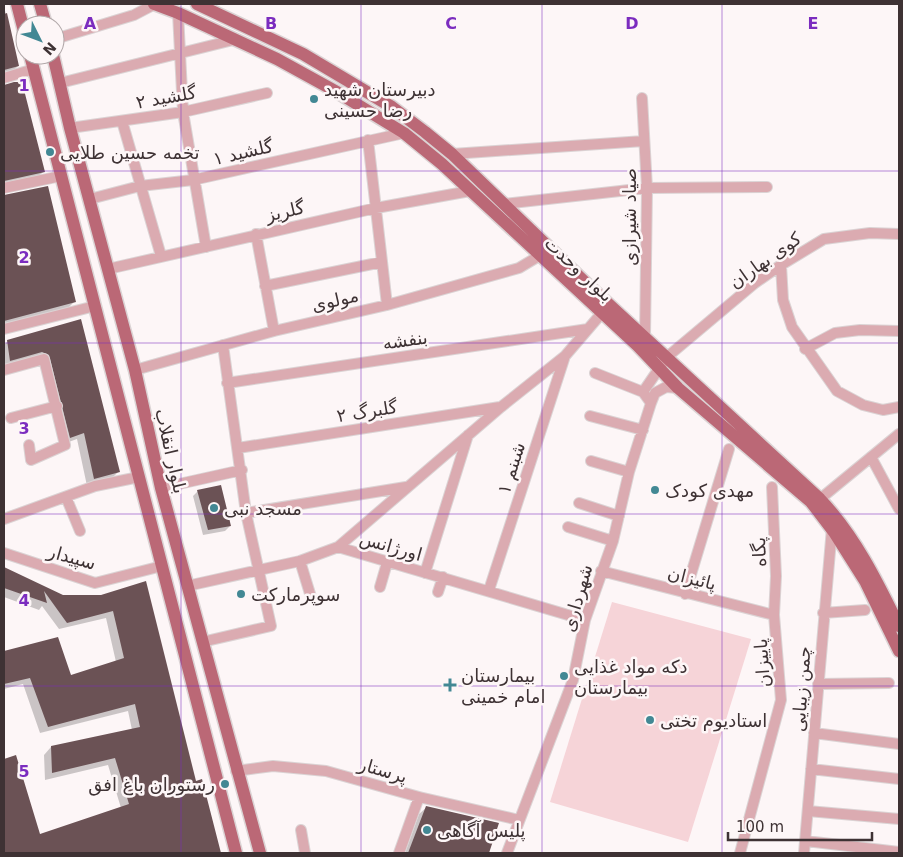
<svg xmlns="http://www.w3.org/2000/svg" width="903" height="857" viewBox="0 0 903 857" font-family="'DejaVu Sans',Vazirmatn,sans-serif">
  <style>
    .green { fill: #f6d4d8 }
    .shadow { fill: #0003 }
    .building { fill: #6b5255 }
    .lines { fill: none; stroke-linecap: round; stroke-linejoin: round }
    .minor-casing { stroke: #dbd3d4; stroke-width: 12 }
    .major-casing { stroke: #dbd3d4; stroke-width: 15 }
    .minor { stroke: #dbabb1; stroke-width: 10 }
    .major { stroke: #bb6876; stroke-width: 12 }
    .grid { fill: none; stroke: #7b2cbf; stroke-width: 1; stroke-opacity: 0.55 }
    .poi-dot { fill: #428894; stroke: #fdf6f7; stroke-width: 2 }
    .labels { text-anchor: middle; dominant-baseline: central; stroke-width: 5; stroke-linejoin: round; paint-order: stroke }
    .poi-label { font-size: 18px; fill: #3e3234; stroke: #fdf6f7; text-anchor: start }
    .street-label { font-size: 18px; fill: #3e3234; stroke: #fdf6f7 }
    .grid-label { font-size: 16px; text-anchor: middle; font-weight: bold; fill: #7b2cbf; stroke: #fdf6f7; stroke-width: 5; stroke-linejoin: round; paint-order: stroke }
  </style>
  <rect width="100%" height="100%" fill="#fdf6f7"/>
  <path class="green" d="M612,602L751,639L688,842L550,802Z"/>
  <path class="shadow" d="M4,6L18,66L11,73L4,75Z
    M21,83L43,172L36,179L4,186V85Z
    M4,195L75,301L67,309L4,326Z
    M80,320L118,472L111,479L87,486L77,439L63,444L42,362L4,367V345L8,341Z
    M198,491L230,526L225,531L203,535L193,496Z
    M4,569L63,596L101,597L145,582L195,783L202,781L220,853H4V761L15,757L39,835L121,808L108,765L45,780L44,755L51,747L132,730L128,711L40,733L23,684L4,689V652L58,639L70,677L116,662L106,618L59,629L42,606L39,610L4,597Z
    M427,807L498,823L487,853H405L419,814Z"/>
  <path class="building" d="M7,13L19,66L4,70V14Z
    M14,82H22L45,172L4,181V85Z
    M48,186L76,302L4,321V195Z
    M81,319L120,472L94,479L84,433L70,438L49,355L42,352L10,361L7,340Z
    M221,485L231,526L208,530L197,490Z
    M4,567L63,595H101L146,581L196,781L202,779L221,853H4V759L16,755L40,834L129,804L115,758L52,773L51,746L140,727L135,704L48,727L30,678L4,684V651L58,637L71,675L124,658L113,611L67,623L44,591L47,603L4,588Z
    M426,806L499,823L489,853H408Z"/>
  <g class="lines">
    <defs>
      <path id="minor" d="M178,13L183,112L206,247
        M55,39L134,15L155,4
        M4,78L34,69
        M60,83L233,40L238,41
        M642,98L647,188L645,336
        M122,121L161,256
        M70,128L183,112L267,93
        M368,140L387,305
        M452,154L644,141
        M4,188L61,176
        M90,199L140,186L193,180L404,133
        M503,204L647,188L767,187
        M256,234L274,331
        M781,265L783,300L792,327L837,391L863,405L883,410L899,407
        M108,269L376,208L470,191
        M265,286L382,262
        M4,329L95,306
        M805,349L835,333L860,330L899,331
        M4,370L44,359L65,445L31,460L29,445
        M135,370L274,331L387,305L519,268L539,256
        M595,373L643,392
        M227,383L588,329
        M651,403L655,393L666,387L678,388
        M590,416L643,430
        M11,418L57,406
        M238,448L500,407
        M871,457L899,509
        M591,461L629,472
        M161,488L242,470
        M66,497L80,531
        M820,499L899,434
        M579,503L619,516
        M246,513L406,487
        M4,519L95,486L139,477
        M568,527L613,541
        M338,547L501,407L565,356L601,314
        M4,553L95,583L162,566
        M300,561L311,597
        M601,571L774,615
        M425,573L468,435
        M187,586L300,561L338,547L585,620
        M380,587L387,563
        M489,590L565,356
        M438,592L443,577
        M685,594L729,449
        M823,613L865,610
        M202,642L271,626L246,513L223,345
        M818,684L889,683
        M814,733L899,744
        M811,769L899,779
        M236,771L273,766L326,771L419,797L519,820
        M808,811L899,819
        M301,830L305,853
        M806,841L899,852
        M399,853L419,797
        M507,853L573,680L585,620L613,541L629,472L651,403L643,392L667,357L755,283L781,265L824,239L870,233L899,234
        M740,853L781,700L774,615L776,576L772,487
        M804,853L832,528"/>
      <path id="major" d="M17,4L25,35
        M40,4L46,25
        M154,4L178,13L277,59L337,92L404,133L442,164L638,346L678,388L811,502L834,532L865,581L899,651
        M197,4L303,54L392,107L425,132L452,154L590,287L820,499C855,536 877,581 899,626
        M30,55L236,853
        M53,55L70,128L135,370L161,488L260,853"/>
    </defs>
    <use href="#minor" class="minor-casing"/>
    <use href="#major" class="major-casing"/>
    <use href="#minor" class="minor"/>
    <use href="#major" class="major"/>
  </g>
  <path class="grid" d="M181,4V853M361,4V853M542,4V853M722,4V853M4,171H899M4,343H899M4,514H899M4,686H899"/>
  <g class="poi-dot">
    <circle cx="314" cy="99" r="5"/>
    <circle cx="50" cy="152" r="5"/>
    <circle cx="655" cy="490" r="5"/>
    <circle cx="214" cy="508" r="5"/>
    <circle cx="241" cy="594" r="5"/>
    <circle cx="564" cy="676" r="5"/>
    <path d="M447.5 677.5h5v5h5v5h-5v5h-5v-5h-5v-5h5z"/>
    <circle cx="650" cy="720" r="5"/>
    <circle cx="225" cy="784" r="5"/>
    <circle cx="427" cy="830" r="5"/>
  </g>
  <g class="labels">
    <g class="poi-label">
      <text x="324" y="89">دبیرستان شهید<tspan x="324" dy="21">رضا حسینی</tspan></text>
      <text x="60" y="152">تخمه حسین طلایی</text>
      <text x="665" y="490">مهدی کودک</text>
      <text x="224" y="508">مسجد نبی</text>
      <text x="251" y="594">سوپرمارکت</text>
      <text x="574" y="666">دکه مواد غذایی<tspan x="574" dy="21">بیمارستان</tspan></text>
      <text x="461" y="675">بیمارستان<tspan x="461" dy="21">امام خمینی</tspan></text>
      <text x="660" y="720">استادیوم تختی</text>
      <text x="215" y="784" text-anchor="end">رستوران باغ افق</text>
      <text x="437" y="830">پلیس آگاهی</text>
    </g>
    <g class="street-label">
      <text transform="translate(166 97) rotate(-10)">گلشید ۲</text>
      <text transform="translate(243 152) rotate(-13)">گلشید ۱</text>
      <text transform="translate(285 211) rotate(-13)">گلریز</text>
      <text transform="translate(629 217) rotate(-90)">صیاد شیرازی</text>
      <text transform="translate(765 260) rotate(-35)">کوی بهاران</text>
      <text transform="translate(579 269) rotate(43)">بلوار وحدت</text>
      <text transform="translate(335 300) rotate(-13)">مولوی</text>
      <text transform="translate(405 340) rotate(-8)">بنفشه</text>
      <text transform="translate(367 411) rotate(-9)">گلبرگ ۲</text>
      <text transform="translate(171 451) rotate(77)">بلوار انقلاب</text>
      <text transform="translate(511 468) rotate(-72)">شبنم ۱</text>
      <text transform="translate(391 546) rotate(16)">اورژانس</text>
      <text transform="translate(759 552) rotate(-92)">پگاه</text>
      <text transform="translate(72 557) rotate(16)">سپیدار</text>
      <text transform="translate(692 578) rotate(14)">پائیزان</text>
      <text transform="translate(577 598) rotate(-74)">شهرداری</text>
      <text transform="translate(762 663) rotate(-94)">پاییزان</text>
      <text transform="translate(801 689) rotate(-86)">چمن زیبایی</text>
      <text transform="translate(383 770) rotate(16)">پرستار</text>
    </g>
  </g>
  <g class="grid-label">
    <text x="90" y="29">A</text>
    <text x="271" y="29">B</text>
    <text x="451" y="29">C</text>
    <text x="632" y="29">D</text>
    <text x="813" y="29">E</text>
    <text x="24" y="91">1</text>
    <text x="24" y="263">2</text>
    <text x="24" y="434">3</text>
    <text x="24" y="606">4</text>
    <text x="24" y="777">5</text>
  </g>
  <rect width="903" height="857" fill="none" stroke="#3e3234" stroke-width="10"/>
  <g transform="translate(40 40) rotate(132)"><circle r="24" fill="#fdf6f7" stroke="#b1a8a9"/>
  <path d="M0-4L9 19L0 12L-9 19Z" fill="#428894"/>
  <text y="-8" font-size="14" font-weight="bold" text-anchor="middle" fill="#3e3234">N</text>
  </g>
  <path d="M728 832v8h144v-8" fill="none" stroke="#3e3234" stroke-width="2.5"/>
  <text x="736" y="832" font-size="15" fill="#3e3234" stroke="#fdf6f7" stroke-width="4" paint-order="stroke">100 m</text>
</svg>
